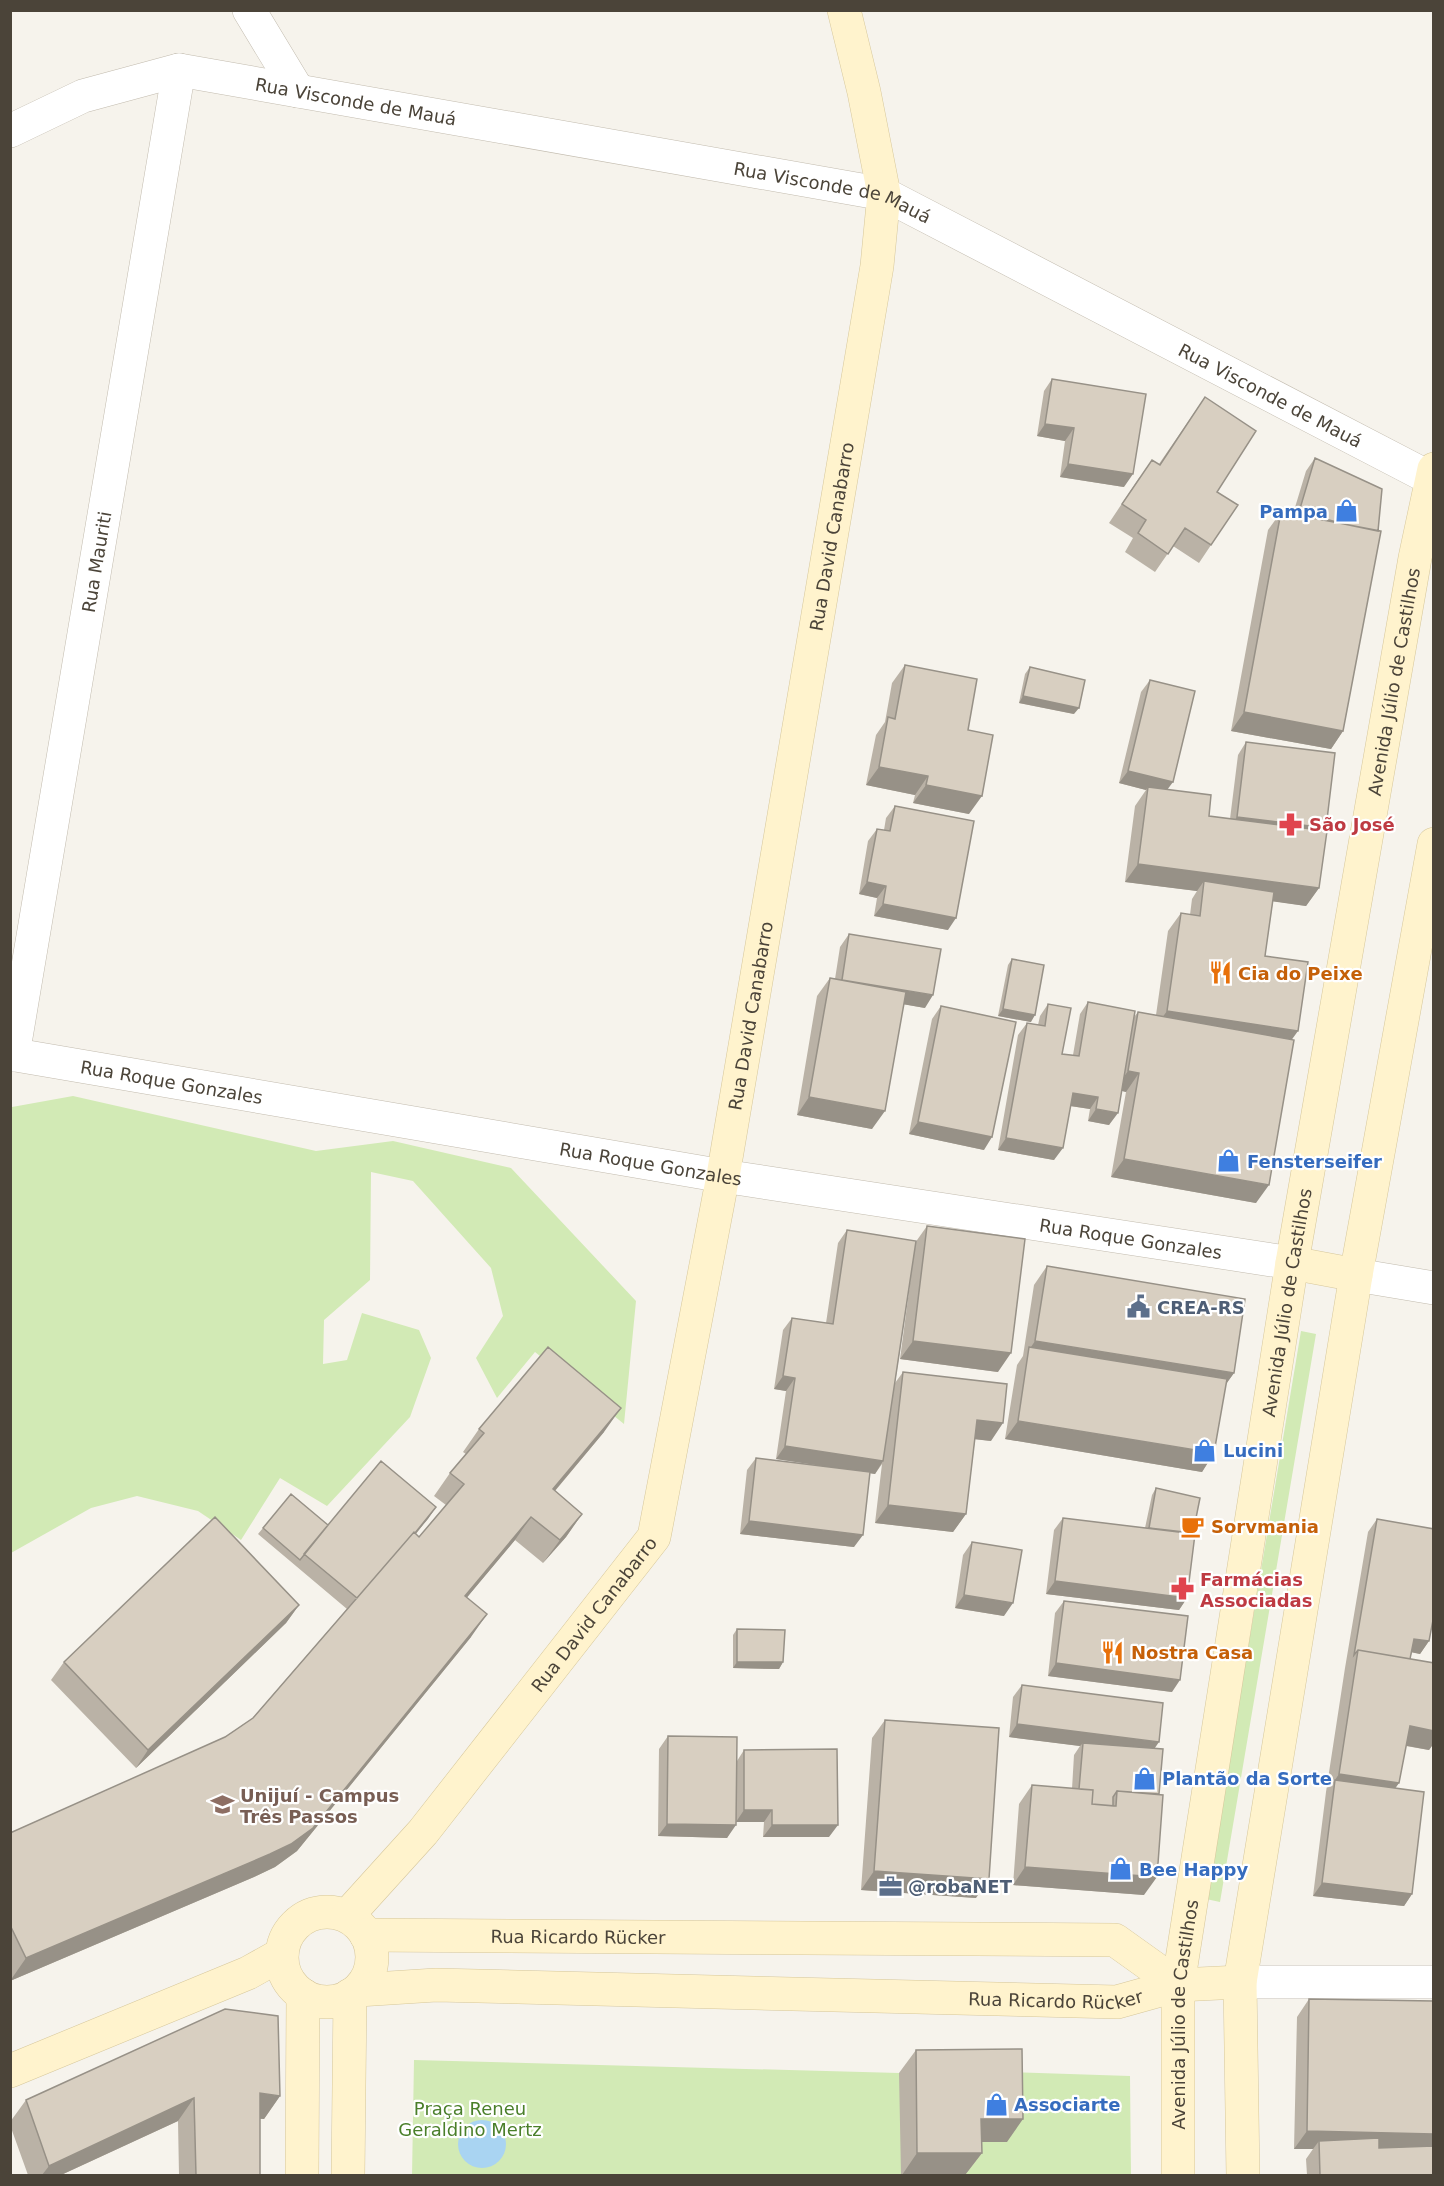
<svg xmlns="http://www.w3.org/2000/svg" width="1444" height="2186" viewBox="0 0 1444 2186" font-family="'DejaVu Sans',sans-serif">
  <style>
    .green { fill: #d2eab5 }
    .water { fill: #a9d4f2 }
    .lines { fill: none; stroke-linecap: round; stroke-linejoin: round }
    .street-casing { stroke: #c2bbae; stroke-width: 34 }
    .secondary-casing { stroke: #d6c79b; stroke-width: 34 }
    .street { stroke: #fff; stroke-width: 33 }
    .secondary { stroke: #fff3cd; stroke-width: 33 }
    .wall { fill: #bab2a6 }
    .shaded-wall { fill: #979187 }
    .building { fill: #d8cfc1; stroke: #979187; stroke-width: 1.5 }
    .labels { text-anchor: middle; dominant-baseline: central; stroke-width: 4.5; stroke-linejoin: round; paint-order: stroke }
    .street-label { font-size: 18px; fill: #4b4439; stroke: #fff }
    .shop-label { font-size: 18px; font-weight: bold; fill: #366cbe; stroke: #fff; text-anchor: start }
    .health-label { font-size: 18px; font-weight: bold; fill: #be3a42; stroke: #fff; text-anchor: start }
    .food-label { font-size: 18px; font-weight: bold; fill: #c56008; stroke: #fff; text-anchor: start }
    .service-label { font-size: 18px; font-weight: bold; fill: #4e5e75; stroke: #fff; text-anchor: start }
    .education-label { font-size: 18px; font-weight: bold; fill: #785e54; stroke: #fff; text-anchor: start }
    .park-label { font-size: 18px; fill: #4a7f2a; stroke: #fff }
  </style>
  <rect width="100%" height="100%" fill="#f6f3ec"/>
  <path class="green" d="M73,1096L316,1151L393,1141L511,1168L636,1301L624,1424L535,1352L497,1398L476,1358L503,1316L491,1268L413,1181L371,1172L370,1280L324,1320L323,1364L347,1360L362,1313L419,1330L431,1358L410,1417L327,1506L280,1478L241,1540L198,1511L137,1496L91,1508L11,1553L10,1112L12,1107Z
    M1301,1331L1316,1334L1220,1902L1206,1899Z
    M414,2060L899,2073L1006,2072L1130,2076L1131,2175L412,2176Z"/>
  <path class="water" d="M458 2144a24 24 0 1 1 48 0a24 24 0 1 1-48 0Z"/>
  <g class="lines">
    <defs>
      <g id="street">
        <path d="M249,10L298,91"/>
        <path id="s1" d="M10,131L83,96L179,70L884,194L1430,478"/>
        <path id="s2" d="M10,1054L723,1176L1292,1263"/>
        <path id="s3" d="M13,1055L179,70"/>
        <path d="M1356,1275L1434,1288"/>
        <path d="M1240,1982H1434"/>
      </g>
      <g id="secondary">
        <path d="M1292,1263L1356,1275"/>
        <circle cx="327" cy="1957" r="45"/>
        <path id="s4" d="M347,1916L423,1832L654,1537L723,1176L877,266L884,194L864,92L844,10"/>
        <path id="s5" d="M366,1935L1115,1940L1178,1985"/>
        <path id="s6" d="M358,1990L436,1985L1117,2002L1178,1985L1240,1982"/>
        <path d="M10,2071L248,1973L282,1954"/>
        <path d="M302,2176L303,1995"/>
        <path d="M348,2176L350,1995"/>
        <path id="s7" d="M1178,2176V1985L1292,1263L1415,558L1434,469"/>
        <path d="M1243,2176L1240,1982L1356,1275L1434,844"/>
      </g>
    </defs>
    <use href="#street" class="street-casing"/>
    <use href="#secondary" class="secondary-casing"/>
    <use href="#street" class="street"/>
    <use href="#secondary" class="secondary"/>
  </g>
  <path class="wall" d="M1052,379L1124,487L1060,477L1065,441L1037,436L1044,391Z
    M1205,397L1217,492L1211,545L1199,563L1173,546L1155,572L1125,552L1133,538L1109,523L1139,478L1159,464Z
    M1315,458L1343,731L1331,749L1231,731L1268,530L1281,512L1293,514L1306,471Z
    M905,665L968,730L969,814L913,803L915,795L866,785L876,735L885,722L892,683Z
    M1030,667L1074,714L1019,703L1025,674Z
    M1150,680L1167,790L1209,816L1230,819L1238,755L1246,742L1324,831L1319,888L1306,906L1273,901L1265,956L1292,1039L1256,1203L1111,1177L1126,1092L1122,1091L1109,1125L1088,1121L1090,1109L1070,1106L1054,1160L998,1150L1018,1035L1027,1023L1038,1025L1040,1016L1048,1004L1062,1054L1073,1055L1080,1014L1088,1002L1134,1017L1138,1012L1156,1015L1168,931L1181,913L1190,915L1192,899L1197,891L1125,882L1135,806L1146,790L1119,783L1141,692Z
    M895,806L948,930L874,916L877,898L859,894L868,841L877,829L884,830L886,818Z
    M849,934L925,1008L903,1004L872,1129L797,1115L817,996L830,978L835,979L840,947Z
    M1012,959L1031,1022L998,1016L1008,965Z
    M941,1006L984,1150L909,1134L932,1019Z
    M927,1226L998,1372L900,1359L911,1276L895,1383L903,1372L991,1441L975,1439L966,1514L953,1532L875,1523L882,1464L875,1474L870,1473L854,1547L740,1534L747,1470L756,1458L824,1466L776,1459L786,1391L774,1389L783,1330L792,1318L826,1323L838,1243L847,1230L915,1243Z
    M1047,1266L1234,1373L1226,1384L1214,1453L1202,1472L1005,1439L1017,1365L1023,1356L1034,1285Z
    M479,1429L604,1432L555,1491L582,1514L566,1537L543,1563L515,1540L467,1597L471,1637L297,1851L275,1867L254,1877L10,1981V1833L225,1737L253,1718L347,1609L258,1534L263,1528L328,1525L436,1507L416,1534L419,1537L446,1505L434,1496L450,1473L466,1454L463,1452Z
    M1156,1488L1193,1533L1187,1598L1179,1610L1046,1594L1054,1530L1063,1518L1145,1528L1152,1495Z
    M1377,1519L1433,1618L1429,1641L1420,1654L1412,1652L1410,1659L1434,1731V1743L1429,1750L1406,1746L1399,1783L1395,1788L1412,1894L1404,1906L1313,1896L1326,1792L1345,1668L1368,1532Z
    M972,1542L1004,1616L955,1608L963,1555Z
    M1064,1601L1172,1692L1048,1676L1055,1613Z
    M299,1605L286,1623L136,1768L51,1680L64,1662Z
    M737,1629L783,1662L779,1669L733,1668V1635Z
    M1022,1685L1155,1748L1144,1895L1013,1885L1019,1804L1032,1785L1072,1789L1074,1755L1080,1746L1009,1737L1013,1697Z
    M885,1720L976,1898L861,1890L872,1738Z
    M668,1736L737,1761L744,1750L829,1837H763L764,1822H736L727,1838L658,1836L659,1749Z
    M1309,1999L1434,2175H1307L1306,2159L1313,2149H1294L1297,2017Z
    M916,2050L1007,2142H981L982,2153L965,2175H901L899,2073Z
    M280,2096L264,2119H260V2175H179L178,2121L61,2175H28L10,2125V2122L26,2100Z"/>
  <path class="shaded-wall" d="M1045,424L1074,428L1065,441L1037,436Z
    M1068,464L1133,474L1124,487L1060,477Z
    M1299,512L1377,533L1290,524Z
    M1023,696L1079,708L1074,714L1019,703Z
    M1244,712L1343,731L1331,749L1231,731Z
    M879,767L928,776L915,795L866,785Z
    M1128,771L1173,782L1164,794L1148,787L1146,790L1119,783Z
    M926,785L982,796L969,814L913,803Z
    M1237,817L1326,828L1317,841L1228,829Z
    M1138,864L1319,888L1306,906L1203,892L1204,881L1197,891L1125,882Z
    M867,882L886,886L877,898L859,894Z
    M883,904L956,918L948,930L874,916Z
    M842,980L933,995L925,1008L833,992Z
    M1003,1009L1035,1015L1031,1022L998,1016Z
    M1167,1011L1298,1031L1285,1049L1154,1029Z
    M1128,1071L1139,1073L1126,1092L1115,1089Z
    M1073,1093L1098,1097L1090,1109L1064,1105Z
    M809,1097L885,1111L872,1129L797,1115Z
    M1096,1109L1118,1113L1109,1125L1088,1121Z
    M918,1122L992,1137L984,1150L909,1134Z
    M1006,1138L1063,1148L1054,1160L998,1150Z
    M1124,1159L1269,1185L1256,1203L1111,1177Z
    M913,1341L1011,1353L998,1372L900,1359Z
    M1035,1341L1234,1373L1221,1391L1029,1350Z
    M783,1376L795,1378L786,1391L774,1389Z
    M621,1408L604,1432L537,1512L553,1489Z
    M977,1420L1003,1423L991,1441L964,1438Z
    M1018,1421L1214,1453L1202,1472L1005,1439Z
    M785,1446L883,1461L875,1474L776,1459Z
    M888,1505L966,1514L953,1532L875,1523Z
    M436,1507L428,1519L350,1612Z
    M582,1514L566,1537L543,1563L560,1540Z
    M531,1517L515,1540L449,1619L465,1596Z
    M749,1521L863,1535L854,1547L740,1534Z
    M1055,1581L1187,1598L1179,1610L1046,1594Z
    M964,1595L1013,1603L1004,1616L955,1608Z
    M299,1605L286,1623L136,1768L148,1750Z
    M487,1614L471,1637L297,1851L275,1867L254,1877L10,1981L26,1958Z
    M1414,1639L1429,1641L1420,1654L1405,1651Z
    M737,1662H783L779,1669L733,1668Z
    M1056,1663L1180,1680L1172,1692L1048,1676Z
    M1017,1724L1159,1742L1150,1755L1083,1743L1080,1746L1009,1737Z
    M1410,1726L1434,1731V1743L1429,1750L1397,1744Z
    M1339,1774L1399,1783L1386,1801L1335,1780Z
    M744,1810H772L764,1822H736Z
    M667,1824L736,1825L727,1838L658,1836Z
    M772,1825H838L829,1837H763Z
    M1025,1867L1157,1877L1144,1895L1013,1885Z
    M874,1871L989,1879L976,1898L861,1890Z
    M1322,1883L1412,1894L1404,1906L1313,1896Z
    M260,2093L280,2096L264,2119L244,2117Z
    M194,2098L178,2121L61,2175H42L49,2166Z
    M981,2119H1023L1007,2142H965Z
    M1307,2131L1434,2134V2152L1319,2150V2141L1313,2149H1294Z
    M917,2153H982L965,2175H902Z"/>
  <path class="building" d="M1052,379L1146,394L1133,474L1068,464L1074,428L1045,424Z
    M1205,397L1256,431L1217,492L1238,505L1211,545L1185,528L1168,554L1138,533L1146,520L1122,504L1152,460L1160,465Z
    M1315,458L1382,489L1378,531L1344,524L1299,512Z
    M1281,512L1381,531L1343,731L1244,712Z
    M905,665L977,679L968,730L993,735L982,796L926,785L928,776L879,767L888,717L895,719Z
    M1030,667L1085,680L1079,708L1023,696Z
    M1150,680L1195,691L1173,782L1128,771Z
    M1246,742L1335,753L1326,828L1237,817Z
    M1148,787L1211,795L1209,816L1327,831L1319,888L1138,864Z
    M895,806L974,821L956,918L883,904L886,886L867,882L877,829L890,831Z
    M1204,881L1274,892L1265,956L1308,962L1298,1031L1167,1011L1181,913L1200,916Z
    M849,934L941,949L933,995L842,980Z
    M1012,959L1044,965L1035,1015L1003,1009Z
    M830,978L906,992L885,1111L809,1097Z
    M1088,1002L1135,1011L1118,1113L1096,1109L1098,1097L1073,1093L1063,1148L1006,1138L1027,1023L1045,1026L1048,1004L1071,1008L1062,1054L1079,1056Z
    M941,1006L1016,1022L992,1137L918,1122Z
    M1138,1012L1294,1040L1269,1185L1124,1159L1139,1073L1128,1071Z
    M927,1226L1025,1239L1011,1353L913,1341Z
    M847,1230L916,1241L883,1461L785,1446L795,1378L783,1376L792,1318L833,1324Z
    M1047,1266L1245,1299L1234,1373L1035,1341Z
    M548,1347L621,1408L553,1489L582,1514L560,1540L531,1517L465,1596L487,1614L313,1828L291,1844L270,1854L26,1958L10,1925V1833L225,1737L253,1718L414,1532L419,1537L464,1484L450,1473L484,1433L479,1429Z
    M1029,1347L1227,1379L1214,1453L1018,1421Z
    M903,1372L1007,1384L1003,1423L977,1420L966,1514L888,1505Z
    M756,1458L870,1472L863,1535L749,1521Z
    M381,1461L436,1507L415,1533L414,1532L357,1598L304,1554Z
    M1156,1488L1200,1498L1193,1533L1149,1528Z
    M291,1494L328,1525L300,1560L263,1528Z
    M215,1517L299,1605L148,1750L64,1662Z
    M1063,1518L1195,1534L1187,1598L1055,1581Z
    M1377,1519L1434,1529V1615L1429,1641L1414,1639L1410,1659L1358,1650L1354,1655Z
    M972,1542L1022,1550L1013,1603L964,1595Z
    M1064,1601L1188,1616L1180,1680L1056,1663Z
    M737,1629L785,1630L783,1662H737Z
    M1358,1650L1434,1663V1731L1410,1726L1399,1783L1339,1774Z
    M1022,1685L1163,1703L1159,1742L1017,1724Z
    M885,1720L999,1728L989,1879L874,1871Z
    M668,1736L737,1737L736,1825L667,1824Z
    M1083,1743L1163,1749L1159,1794L1117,1791L1113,1797V1806L1092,1804L1093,1790L1079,1789Z
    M837,1749L838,1825H772V1810H744V1750Z
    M1335,1780L1424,1792L1412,1894L1322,1883Z
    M1032,1785L1093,1790L1092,1804L1116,1806L1117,1791L1163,1795L1157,1877L1025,1867Z
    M1309,1999L1434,2001V2134L1307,2131Z
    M225,2009L278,2016L280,2096L260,2093V2175H196L194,2098L49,2166L26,2100Z
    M1022,2049L1023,2119H981L982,2153H917L916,2050Z
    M1379,2138V2148L1434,2146V2175H1320L1319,2141Z"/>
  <defs>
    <symbol id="shop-bare" viewBox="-9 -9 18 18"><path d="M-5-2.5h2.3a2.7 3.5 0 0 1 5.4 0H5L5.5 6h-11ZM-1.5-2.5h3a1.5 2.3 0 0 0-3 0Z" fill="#3f7fe0" stroke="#fff" stroke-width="2.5" paint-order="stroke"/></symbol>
    <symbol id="pharmacy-bare" viewBox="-9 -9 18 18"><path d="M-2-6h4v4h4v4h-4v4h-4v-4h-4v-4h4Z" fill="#e0444e" stroke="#fff" stroke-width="2.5" paint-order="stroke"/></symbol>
    <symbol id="restaurant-bare" viewBox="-9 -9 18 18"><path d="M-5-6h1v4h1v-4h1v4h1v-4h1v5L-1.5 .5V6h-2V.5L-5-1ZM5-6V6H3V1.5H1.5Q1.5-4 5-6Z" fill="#e8710a" stroke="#fff" stroke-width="2.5" paint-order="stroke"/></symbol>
    <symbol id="civic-bare" viewBox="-9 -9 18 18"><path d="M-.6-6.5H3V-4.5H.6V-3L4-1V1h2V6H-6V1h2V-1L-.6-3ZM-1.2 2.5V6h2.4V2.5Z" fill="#5c6f8a" stroke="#fff" stroke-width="2.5" paint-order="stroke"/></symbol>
    <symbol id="cafe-bare" viewBox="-9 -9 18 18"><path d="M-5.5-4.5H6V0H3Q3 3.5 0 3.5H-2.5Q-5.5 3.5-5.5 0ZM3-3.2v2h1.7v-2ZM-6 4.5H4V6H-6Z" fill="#e8710a" stroke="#fff" stroke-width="2.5" paint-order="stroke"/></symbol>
    <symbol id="university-bare" viewBox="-9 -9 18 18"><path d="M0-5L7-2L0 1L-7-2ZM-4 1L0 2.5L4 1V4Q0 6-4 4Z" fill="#8d6e63" stroke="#fff" stroke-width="2.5" paint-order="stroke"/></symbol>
    <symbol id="office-bare" viewBox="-9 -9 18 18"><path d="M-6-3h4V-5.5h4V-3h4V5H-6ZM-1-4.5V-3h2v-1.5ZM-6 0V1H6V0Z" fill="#5c6f8a" stroke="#fff" stroke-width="2.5" paint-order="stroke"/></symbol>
  </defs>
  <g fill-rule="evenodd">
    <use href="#shop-bare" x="1330" y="494" width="33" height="33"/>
    <use href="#pharmacy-bare" x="1274" y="808" width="33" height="33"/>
    <use href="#restaurant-bare" x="1204" y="956" width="33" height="33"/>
    <use href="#shop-bare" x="1212" y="1144" width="33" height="33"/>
    <use href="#civic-bare" x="1122" y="1290" width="33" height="33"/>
    <use href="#shop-bare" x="1188" y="1434" width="33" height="33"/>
    <use href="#cafe-bare" x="1176" y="1510" width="33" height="33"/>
    <use href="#pharmacy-bare" x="1166" y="1572" width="33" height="33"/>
    <use href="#restaurant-bare" x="1096" y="1636" width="33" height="33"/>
    <use href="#shop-bare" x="1128" y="1762" width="33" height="33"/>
    <use href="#university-bare" x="206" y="1788" width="33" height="33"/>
    <use href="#shop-bare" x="1104" y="1852" width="33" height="33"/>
    <use href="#office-bare" x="874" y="1870" width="33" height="33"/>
    <use href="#shop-bare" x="980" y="2088" width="33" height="33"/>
  </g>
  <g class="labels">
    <g class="street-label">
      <text stroke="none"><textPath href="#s1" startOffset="360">Rua Visconde de Mauá</textPath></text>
      <text stroke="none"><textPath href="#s1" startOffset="846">Rua Visconde de Mauá</textPath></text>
      <text stroke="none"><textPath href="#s1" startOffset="1332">Rua Visconde de Mauá</textPath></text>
      <text stroke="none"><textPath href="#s4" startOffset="1504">Rua David Canabarro</textPath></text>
      <text stroke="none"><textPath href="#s3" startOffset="500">Rua Mauriti</textPath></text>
      <text stroke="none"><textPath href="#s7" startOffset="1512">Avenida Júlio de Castilhos</textPath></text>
      <text stroke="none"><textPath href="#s4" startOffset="1018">Rua David Canabarro</textPath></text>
      <text stroke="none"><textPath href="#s2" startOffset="164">Rua Roque Gonzales</textPath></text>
      <text stroke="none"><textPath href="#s2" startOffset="650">Rua Roque Gonzales</textPath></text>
      <text stroke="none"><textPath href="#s2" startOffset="1136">Rua Roque Gonzales</textPath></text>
      <text stroke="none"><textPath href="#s7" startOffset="882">Avenida Júlio de Castilhos</textPath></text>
      <text stroke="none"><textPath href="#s4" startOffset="390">Rua David Canabarro</textPath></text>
      <text stroke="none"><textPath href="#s5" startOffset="212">Rua Ricardo Rücker</textPath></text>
      <text stroke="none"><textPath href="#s6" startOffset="698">Rua Ricardo Rücker</textPath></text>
      <text stroke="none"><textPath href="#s7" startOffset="162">Avenida Júlio de Castilhos</textPath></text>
    </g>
    <g class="shop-label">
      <text x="1328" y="511" text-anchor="end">Pampa</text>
      <text x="1247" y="1161">Fensterseifer</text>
      <text x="1223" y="1450">Lucini</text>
      <text x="1162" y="1778">Plantão da Sorte</text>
      <text x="1139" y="1869">Bee Happy</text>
      <text x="1014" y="2104">Associarte</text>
    </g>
    <g class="health-label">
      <text x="1309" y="824">São José</text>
      <text x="1200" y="1579">Farmácias<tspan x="1200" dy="21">Associadas</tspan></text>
    </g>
    <g class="food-label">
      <text x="1238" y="973">Cia do Peixe</text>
      <text x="1211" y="1526">Sorvmania</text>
      <text x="1131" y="1652">Nostra Casa</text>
    </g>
    <g class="service-label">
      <text x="1157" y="1307">CREA-RS</text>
      <text x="908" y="1886">@robaNET</text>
    </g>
    <g class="education-label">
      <text x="240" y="1795">Unijuí - Campus<tspan x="240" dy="21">Três Passos</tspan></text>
    </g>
    <g class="park-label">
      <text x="470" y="2108">Praça Reneu<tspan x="470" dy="21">Geraldino Mertz</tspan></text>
    </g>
  </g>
  <rect width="1444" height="2186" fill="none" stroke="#4b4439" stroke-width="24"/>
</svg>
